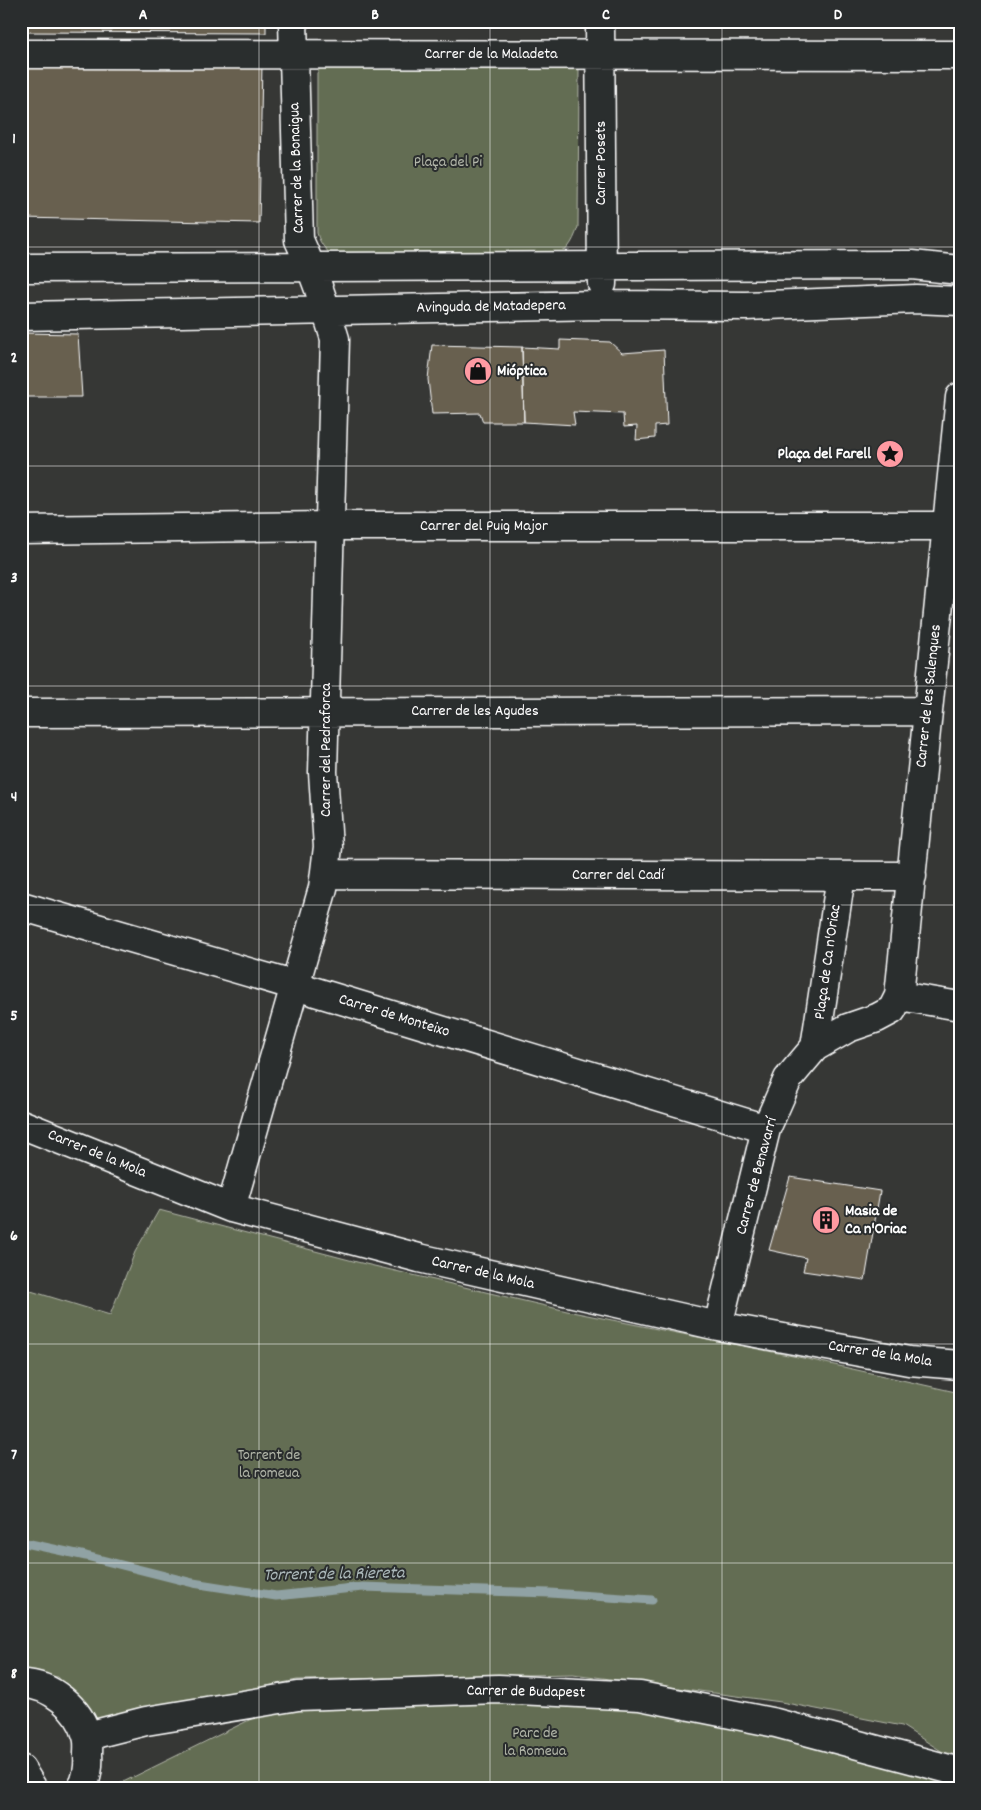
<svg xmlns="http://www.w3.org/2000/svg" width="981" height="1810" viewBox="0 0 981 1810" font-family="Dekko,sans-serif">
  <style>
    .green { fill: #646d53; stroke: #b2b6a9 }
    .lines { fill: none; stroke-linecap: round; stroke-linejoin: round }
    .stream { stroke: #90a2a4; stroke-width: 9 }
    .building { fill: #686050; stroke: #fff }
    .minor-casing { stroke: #fff; stroke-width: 31 }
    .minor { stroke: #2a2d2e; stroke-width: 28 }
    .grid { fill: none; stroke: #fff; stroke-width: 1; stroke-opacity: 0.55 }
    .labels { text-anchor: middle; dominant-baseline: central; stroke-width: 4; stroke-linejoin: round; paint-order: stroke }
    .street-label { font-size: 16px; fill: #fff; stroke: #2a2d2e }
    .park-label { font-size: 16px; fill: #b2b6a9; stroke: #2a2d2e }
    .poi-label { font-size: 16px; font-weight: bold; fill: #fff; stroke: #2a2d2e; text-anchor: start }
    .water-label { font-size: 18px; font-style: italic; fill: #acb9bb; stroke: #2a2d2e }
    .neatline { fill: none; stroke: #fff; stroke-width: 2 }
    .grid-label { font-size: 16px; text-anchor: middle; font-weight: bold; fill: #fff }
  </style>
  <rect width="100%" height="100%" fill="#363735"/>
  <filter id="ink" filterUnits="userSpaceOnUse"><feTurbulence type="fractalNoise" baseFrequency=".02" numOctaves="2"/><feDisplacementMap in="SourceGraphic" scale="10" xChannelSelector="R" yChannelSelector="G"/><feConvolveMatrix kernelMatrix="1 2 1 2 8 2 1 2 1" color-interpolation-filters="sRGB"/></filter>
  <g filter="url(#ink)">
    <path class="green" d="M323,64L579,68L578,227C572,245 567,251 551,261L341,260C328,253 321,247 317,233V73Z
      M159,1210L357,1262L567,1311L803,1358L960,1393V1763L902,1726L781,1702L573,1674L297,1680L93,1721L58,1677L21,1674V1288L110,1315L135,1252Z
      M298,1696H640L960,1772V1789H109Z"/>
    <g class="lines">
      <path class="stream" d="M21,1542L86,1556L193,1583L276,1596L363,1587L550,1593L652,1600"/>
    </g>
    <path class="building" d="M21,21H266V33L21,32Z
      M262,63L259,223L21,218V64Z
      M21,333L78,334L82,397H21Z
      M560,340L610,342L622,353L664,350L667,425L655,426V438L636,440L637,426L624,427L623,414L573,412L575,425L524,422L522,347L560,349Z
      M432,345L522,347L524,422H483L480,413L432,414L428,379Z
      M790,1177L880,1191L865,1280L803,1271L806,1258L769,1250Z"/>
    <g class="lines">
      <defs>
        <path id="minor" d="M600,21L602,284
          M21,54L960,55
          M21,268L912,265L960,270
          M21,316L601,305L746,306L916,299L960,301
          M21,530L330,526H946
          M21,713L928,711
          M325,874L912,876
          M21,906L296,986L766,1129
          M899,996L960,1006
          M815,1047L841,876
          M21,1124L231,1208L419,1258L718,1326L909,1361L960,1365
          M231,1208L323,888L328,847L323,772L335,339C325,305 314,272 299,240L293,21
          M718,1326L766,1129L788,1079L815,1047L848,1028L877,1018L892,1010L899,996L960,397
          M21,1684C50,1683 80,1709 87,1736C89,1742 88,1749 88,1755C89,1766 87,1780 81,1789
          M87,1736L146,1721L298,1696L498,1689L640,1696L776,1723L960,1772
          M21,1769L33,1789"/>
      </defs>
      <use href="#minor" class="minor-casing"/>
      <use href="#minor" class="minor"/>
    </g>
  </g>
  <path class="grid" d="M259,21V1789M490,21V1789M722,21V1789M21,247H960M21,466H960M21,686H960M21,905H960M21,1124H960M21,1344H960M21,1563H960"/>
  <defs>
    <symbol id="shop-disc" viewBox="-11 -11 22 22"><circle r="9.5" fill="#ff9aa2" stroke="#2a2d2e"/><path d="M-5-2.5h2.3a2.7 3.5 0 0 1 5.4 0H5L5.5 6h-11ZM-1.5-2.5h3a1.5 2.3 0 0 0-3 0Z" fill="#111"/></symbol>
    <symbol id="sight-disc" viewBox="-11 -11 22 22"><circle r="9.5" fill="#ff9aa2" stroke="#2a2d2e"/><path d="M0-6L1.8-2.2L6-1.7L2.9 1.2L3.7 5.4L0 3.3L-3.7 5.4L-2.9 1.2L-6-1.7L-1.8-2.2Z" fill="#111"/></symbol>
    <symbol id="building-disc" viewBox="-11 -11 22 22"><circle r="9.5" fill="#ff9aa2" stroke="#2a2d2e"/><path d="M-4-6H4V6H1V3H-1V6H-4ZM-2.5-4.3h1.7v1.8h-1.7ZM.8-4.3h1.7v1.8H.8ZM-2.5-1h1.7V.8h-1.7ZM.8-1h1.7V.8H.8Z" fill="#111"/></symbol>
  </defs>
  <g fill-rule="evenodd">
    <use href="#shop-disc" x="462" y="355" width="32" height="32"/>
    <use href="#sight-disc" x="874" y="438" width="32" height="32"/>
    <use href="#building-disc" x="810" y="1204" width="32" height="32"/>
  </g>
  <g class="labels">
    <g class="street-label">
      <text x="491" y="54">Carrer de la Maladeta</text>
      <text transform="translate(601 163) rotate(-90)">Carrer Posets</text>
      <text transform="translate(297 168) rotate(-92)">Carrer de la Bonaigua</text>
      <text transform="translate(491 307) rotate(-1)">Avinguda de Matadepera</text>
      <text x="484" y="526">Carrer del Puig Major</text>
      <text transform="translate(929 696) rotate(-84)">Carrer de les Salenques</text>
      <text x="475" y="711">Carrer de les Agudes</text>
      <text transform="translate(326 750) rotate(-90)">Carrer del Pedraforca</text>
      <text x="618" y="875">Carrer del Cadí</text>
      <text transform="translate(828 962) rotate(-82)">Plaça de Ca n'Oriac</text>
      <text transform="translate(394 1016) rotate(17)">Carrer de Monteixo</text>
      <text transform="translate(97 1154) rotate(22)">Carrer de la Mola</text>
      <text transform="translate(757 1176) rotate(-75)">Carrer de Benavarrí</text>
      <text transform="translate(483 1273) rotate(13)">Carrer de la Mola</text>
      <text transform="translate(880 1354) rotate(9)">Carrer de la Mola</text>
      <text transform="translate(526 1692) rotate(1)">Carrer de Budapest</text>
    </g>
    <g class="park-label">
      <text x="448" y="162">Plaça del Pi</text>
      <text x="269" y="1455">Torrent de<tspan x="269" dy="18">la romeua</tspan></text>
      <text x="535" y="1733">Parc de<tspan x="535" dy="18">la Romeua</tspan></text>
    </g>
    <g class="poi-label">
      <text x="497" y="371">Mióptica</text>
      <text x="871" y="454" text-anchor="end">Plaça del Farell</text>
      <text x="845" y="1211">Masia de<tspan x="845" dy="18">Ca n'Oriac</tspan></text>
    </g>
    <g class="water-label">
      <text transform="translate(334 1575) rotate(-1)">Torrent de la Riereta</text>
    </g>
  </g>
  <rect width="981" height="1810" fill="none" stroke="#2a2d2e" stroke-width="55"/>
  <rect x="28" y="28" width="926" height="1754" class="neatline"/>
  <g class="grid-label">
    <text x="143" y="19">A</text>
    <text x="375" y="19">B</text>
    <text x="606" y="19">C</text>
    <text x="838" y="19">D</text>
    <text x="14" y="143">1</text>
    <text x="14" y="362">2</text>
    <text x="14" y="582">3</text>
    <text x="14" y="801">4</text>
    <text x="14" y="1020">5</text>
    <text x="14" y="1240">6</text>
    <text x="14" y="1459">7</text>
    <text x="14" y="1678">8</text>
  </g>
</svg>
